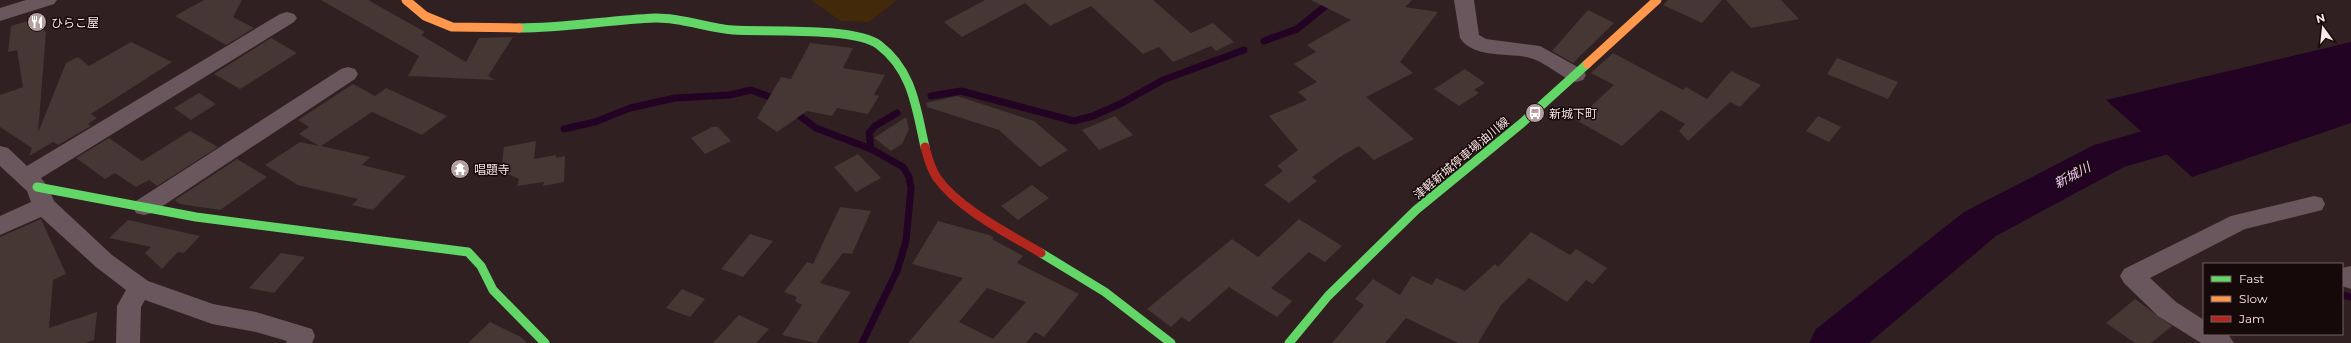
<svg xmlns="http://www.w3.org/2000/svg" width="2351" height="343" viewBox="0 0 2351 343" font-family="Montserrat,'Noto Sans JP',sans-serif">
  <style>
    .green { fill: #412909 }
    .water { fill: #220324 }
    .lines { fill: none; stroke-linecap: round; stroke-linejoin: round }
    .stream { stroke: #220324; stroke-width: 7 }
    .river { fill: #220324; fill-rule: evenodd }
    .building { fill: #443734; fill-rule: evenodd }
    .street { fill: #6a575e; fill-rule: evenodd }
    .fast { stroke: #63d668; stroke-width: 9 }
    .slow { stroke: #ff974d; stroke-width: 9 }
    .jam { stroke: #b3261e; stroke-width: 9 }
    .labels { text-anchor: middle; dominant-baseline: central; stroke-width: 3; stroke-linejoin: round; paint-order: stroke }
    .poi-label { font-size: 12px; fill: #fbe5e5; stroke: #160909; text-anchor: start }
    .street-label { font-size: 12px; fill: #fbe5e5; stroke: #160909 }
    .water-label { font-size: 13px; font-style: italic; fill: #f7c9fb; stroke: #160909 }
  </style>
  <rect width="100%" height="100%" fill="#312021"/>
  <path class="green" d="M811,0H897L869,22L841,21Z"/>
  <path class="water" d="M2351,42V123L2192,177L2106,100Z"/>
  <g class="lines">
    <path class="stream" d="M1264,41L1297,29L1333,0
      M931,96L961,91L1074,121L1093,116L1122,103L1163,80L1244,50
      M793,111L816,128L871,149L903,167L909,177L911,188L906,241L897,271L862,343
      M564,129L595,122L630,108L675,98L730,95L751,90L778,100
      M871,149L869,133L875,126L897,113
      M2342,295L2351,297"/>
    <path class="river" d="M2212,111L2227,115L2233,126L2227,137L2124,167L1996,236L1869,343H1809L1816,329L1964,212L2094,145Z"/>
  </g>
  <path class="building" d="M204,0H242L233,17L254,28L226,45L175,16Z
    M321,0H368L425,32L421,35L466,62L479,38L513,37L488,76L495,80L408,76L419,56Z
    M985,0H1153L1191,33L1213,23L1234,42L1216,51L1211,46L1173,62L1159,47L1143,54L1091,6L1050,26L1025,3L962,37L944,22Z
    M1311,0H1412L1405,7L1438,12L1400,62L1413,73L1366,97L1414,139L1374,160L1359,146L1340,157L1312,177L1317,181L1289,203L1264,185L1283,171L1277,166L1298,150L1269,116L1307,100L1298,92L1317,82L1294,64L1316,52L1307,45L1351,20Z
    M1668,0H1722L1702,23L1663,5Z
    M1726,0H1781L1799,19L1751,28Z
    M1588,10L1614,23L1573,63L1552,51Z
    M31,20L46,32L38,133L66,63L78,57L89,66L131,42L172,62L91,114L97,118L88,124L91,126L58,145L53,142L29,156L32,148L0,127V95L23,87L17,50L8,52L11,26Z
    M271,38L297,53L240,89L214,74Z
    M810,43L853,48L843,68L885,75L874,95L879,96L868,114L837,108L832,116L807,111L777,132L757,118L781,77L791,79Z
    M1613,53L1683,90L1686,87L1707,99L1731,71L1761,85L1740,107L1730,102L1688,141L1679,131L1685,124L1661,110L1622,146L1576,120L1614,85L1591,73Z
    M1837,58L1898,82L1888,99L1827,74Z
    M1465,69L1485,83L1474,90L1479,93L1459,106L1434,89Z
    M353,84L375,96L386,88L447,116L422,135L372,112L321,146L370,157L362,165L406,176L373,210L352,205L358,199L298,185L265,165L300,142L319,146L299,134L309,127L298,120Z
    M199,93L216,104L191,120L174,108Z
    M957,96L1034,121L1068,150L1040,167L999,130L927,107L926,103Z
    M1115,116L1133,135L1099,150L1082,130Z
    M1818,116L1841,127L1829,142L1806,131Z
    M906,117L909,129L902,144L891,151L874,138Z
    M712,127H718L731,141L705,154L691,138Z
    M190,131L218,147L157,186L149,180L136,187L115,173L105,179L76,158L109,138L142,161Z
    M536,141L534,159L556,155V158L565,156L564,182L543,186L544,182L517,186L519,179L501,171L504,147Z
    M858,154L881,178L856,192L834,167Z
    M237,159L267,177L220,210L180,204L175,200Z
    M1032,185L1049,198L1018,220L1001,206Z
    M840,207L871,211L852,254L843,253L820,283L851,292L816,343L782,335L802,305L795,301L797,297L784,292L807,262L813,264Z
    M41,219L66,274L53,280L49,328L97,312L94,340L85,343H0V237Z
    M1299,219L1342,246L1325,262L1309,252L1271,288L1292,301L1277,317L1229,287L1189,322L1182,317L1171,327L1147,309L1232,239L1258,257Z
    M128,220L200,236L184,253L178,252L162,269L145,253L151,247L109,238Z
    M938,221L989,235L994,238L992,239L1023,256L1017,263L1079,294L1044,337L1035,332L1026,343H908L963,278L912,264ZM987,288L1026,302L993,339L959,322Z
    M1531,232L1570,255L1576,249L1607,268L1593,284L1586,280L1567,302L1529,278L1501,305L1478,343H1458L1406,318L1385,343H1332L1364,305L1355,299L1373,279L1400,295L1412,276L1432,285L1436,278L1465,291L1495,264L1498,267Z
    M750,234L773,241L743,277L721,269Z
    M281,253L305,257L274,293L249,288Z
    M682,289L705,299L690,317L666,308Z
    M2135,299L2172,326L2151,343H2135L2106,323Z
    M739,315L769,329L756,343H713Z
    M490,322L521,337L527,343H468Z"/>
  <g class="lines">
    <path class="street" d="M26,0H57L54,4L0,21V8Z
      M1454,0H1474L1479,35L1486,39L1540,46L1583,70L1586,75L1583,80L1576,82C1559,77 1544,60 1526,57C1506,53 1473,58 1460,38Z
      M287,12L294,14L297,18L294,22L41,178L48,187L54,201L112,255L148,281L213,304L256,312L312,329L315,336L312,343H286L287,341L256,332L212,324L145,300L141,307L140,343H116L117,306L126,290L96,267L41,217L0,235V216L31,202L27,191L0,166V146L8,148L27,166L280,14Z
      M348,67L355,69L358,74L355,79L152,213L144,215L136,213L133,207L136,201L341,69Z
      M2314,196L2322,198L2325,204L2322,210L2245,229L2150,278L2176,302L2204,320V334H2228L2234,343H2201L2158,316L2124,283L2120,276L2124,269L2231,216Z
      M2351,266V289L2342,286V268Z"/>
    <path class="fast" d="M519,28C565,28 609,20 655,18C680,17 707,28 733,30C765,32 856,27 879,45C913,71 916,108 925,147
      M37,187L196,217L468,252L481,266L493,290L545,343
      M1041,253L1105,292L1171,343
      M1289,343L1328,296L1416,210L1522,123L1587,64"/>
    <path class="slow" d="M406,0L425,16L452,27L519,28
      M1587,64L1657,0"/>
    <path class="jam" d="M925,147C928,158 930,168 937,178C959,209 1009,234 1041,253"/>
  </g>
  <defs>
    <symbol id="restaurant-disc" viewBox="-11 -11 22 22"><circle r="9.5" fill="#b4a0a0" stroke="#160909"/><path d="M-5-6h1v4h1v-4h1v4h1v-4h1v5L-1.5 .5V6h-2V.5L-5-1ZM5-6V6H3V1.5H1.5Q1.5-4 5-6Z" fill="#fff"/></symbol>
    <symbol id="bus-disc" viewBox="-11 -11 22 22"><circle r="9.5" fill="#b4a0a0" stroke="#160909"/><path d="M-5-6H5V4H4V6H2V4H-2V6H-4V4H-5ZM-3.5-4V0h7V-4ZM-3.5 1.2v1.5H-2V1.2ZM2 1.2v1.5H3.5V1.2Z" fill="#fff"/></symbol>
    <symbol id="temple-disc" viewBox="-11 -11 22 22"><circle r="9.5" fill="#b4a0a0" stroke="#160909"/><path d="M0-6L5-2H3V0L6.5 2.5H4V6H1.5V3h-3V6H-4V2.5H-6.5L-3 0V-2H-5Z" fill="#fff"/></symbol>
  </defs>
  <g fill-rule="evenodd">
    <use href="#restaurant-disc" x="26" y="11" width="22" height="22"/>
    <use href="#bus-disc" x="1524" y="102" width="22" height="22"/>
    <use href="#temple-disc" x="449" y="158" width="22" height="22"/>
  </g>
  <g class="labels">
    <g class="poi-label">
      <text x="51" y="22">ひらこ屋</text>
      <text x="1549" y="113">新城下町</text>
      <text x="474" y="169">唱題寺</text>
    </g>
    <g class="street-label">
      <text transform="translate(1461 158) rotate(-40)">津軽新城停車場油川線</text>
    </g>
    <g class="water-label">
      <text transform="translate(2072 175) rotate(-28)">新城川</text>
    </g>
  </g>
  <rect x="2203" y="263" width="140" height="72" fill="#160909" stroke="#726161"/>
  <rect x="2211" y="276" width="20" height="6" fill="#63d668" stroke="#726161"/>
  <text x="2239" y="283" font-size="12" fill="#fbe5e5">Fast</text>
  <rect x="2211" y="296" width="20" height="6" fill="#ff974d" stroke="#726161"/>
  <text x="2239" y="303" font-size="12" fill="#fbe5e5">Slow</text>
  <rect x="2211" y="316" width="20" height="6" fill="#b3261e" stroke="#726161"/>
  <text x="2239" y="323" font-size="12" fill="#fbe5e5">Jam</text>
  <g transform="translate(2323 28) rotate(345)" stroke="#160909" stroke-width="3" paint-order="stroke">
  <path d="M0-3L7 15L0 10L-7 15Z" fill="#fbe5e5"/>
  <text y="-6" font-size="11" font-weight="bold" text-anchor="middle" fill="#fbe5e5">N</text>
  </g>
</svg>
